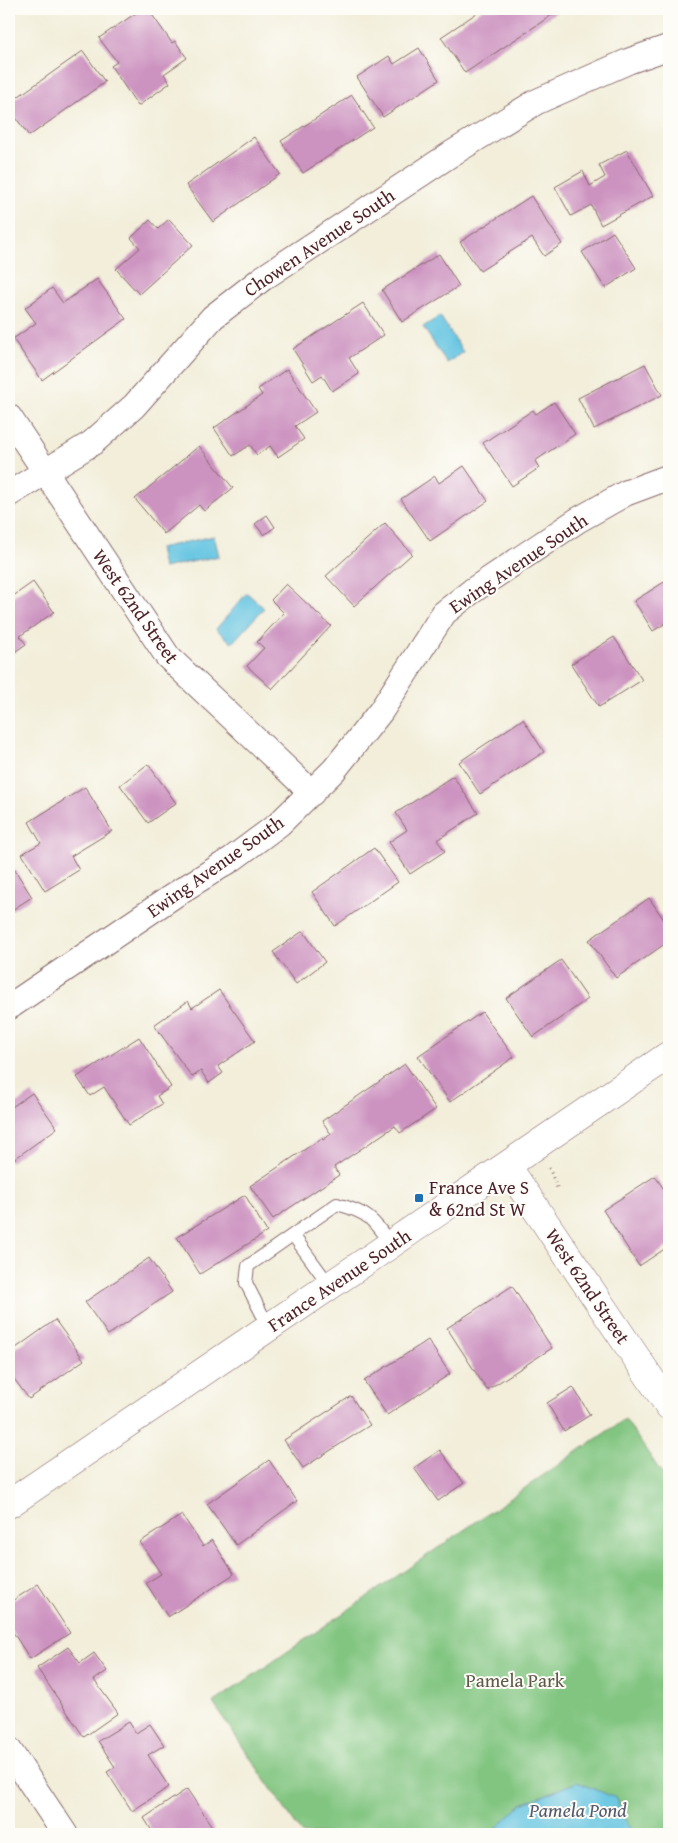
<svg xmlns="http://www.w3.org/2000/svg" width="678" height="1843" viewBox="0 0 678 1843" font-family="'Gentium Book Plus',serif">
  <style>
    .green { fill: #81c580; stroke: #667256 }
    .water { fill: #63c4e1; stroke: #567286 }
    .building { fill: #cc92c0 }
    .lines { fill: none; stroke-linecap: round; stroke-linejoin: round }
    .lane-casing { stroke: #856768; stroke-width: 14 }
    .street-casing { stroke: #856768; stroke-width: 27 }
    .secondary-casing { stroke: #856768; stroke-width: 29 }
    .path { stroke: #856768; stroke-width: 3; stroke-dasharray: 1 4; stroke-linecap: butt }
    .lane { stroke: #fff; stroke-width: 12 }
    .street { stroke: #fff; stroke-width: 25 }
    .secondary { stroke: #fff; stroke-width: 28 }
    .poi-dot { fill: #1f6fb2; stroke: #fdfcf7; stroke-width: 2 }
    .labels { text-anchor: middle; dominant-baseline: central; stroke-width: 4; stroke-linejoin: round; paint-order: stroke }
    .street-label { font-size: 19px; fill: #4a1f2b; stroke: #fdfcf7 }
    .poi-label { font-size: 19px; fill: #4a1f2b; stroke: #fdfcf7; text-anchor: start }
    .park-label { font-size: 19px; fill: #5d5949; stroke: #fdfcf7 }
    .water-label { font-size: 20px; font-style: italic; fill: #53596b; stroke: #fdfcf7 }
  </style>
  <rect width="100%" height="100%" fill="#fdfcf7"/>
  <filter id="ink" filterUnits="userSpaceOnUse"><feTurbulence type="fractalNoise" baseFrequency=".02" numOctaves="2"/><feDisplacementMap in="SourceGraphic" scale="10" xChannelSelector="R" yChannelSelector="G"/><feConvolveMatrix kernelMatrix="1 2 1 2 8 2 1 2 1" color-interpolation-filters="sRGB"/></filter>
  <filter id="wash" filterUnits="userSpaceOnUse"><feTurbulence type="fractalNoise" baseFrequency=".0096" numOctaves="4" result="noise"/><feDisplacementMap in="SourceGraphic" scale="20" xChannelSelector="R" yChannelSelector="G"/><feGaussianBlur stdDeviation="1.12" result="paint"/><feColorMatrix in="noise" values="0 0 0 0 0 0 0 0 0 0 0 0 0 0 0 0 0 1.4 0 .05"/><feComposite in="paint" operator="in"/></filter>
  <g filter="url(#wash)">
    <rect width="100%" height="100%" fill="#f2eeda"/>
    <path class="green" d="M625,1419L669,1484V1834H302L213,1703Z"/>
    <path class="water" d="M440,316L463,352L447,363L423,327Z
      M214,536L219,556L163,568L159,548Z
      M247,593L264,608L232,643L216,629Z
      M577,1782L616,1798L632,1834H490L522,1804Z"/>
    <g id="blocks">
      <path class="building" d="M142,9H148L172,43L175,41L187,58L164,74L170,83L138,106L111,66L117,62L99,38Z
        M483,9H557L558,11L465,73L441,37Z
        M419,48L439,80L383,117L357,77L389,56L394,64Z
        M83,51L105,82L29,136L9,108V103Z
        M352,95L373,127L303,173L281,141Z
        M254,137L280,174L213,222L186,185Z
        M627,150L653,196L601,225L591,205L571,216L555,187L583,171L590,186L605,177L599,165Z
        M531,196L562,244L544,256L532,238L480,271L460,242Z
        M169,219L193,245L139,294L116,269L140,248L131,238L150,220L158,229Z
        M613,232L636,268L605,288L582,252Z
        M439,254L459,286L402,322L382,290Z
        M97,279L126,319L42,380L13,339L36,323L25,308L52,288L63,303Z
        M363,303L384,335L349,358L359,374L332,391L322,375L313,381L293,349Z
        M645,364L662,395L594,429L578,398Z
        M287,369L316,412L295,426L304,439L278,457L270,446L257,455L250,445L233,456L214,428L262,395L258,389Z
        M554,402L575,434L535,461L539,468L512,486L483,443L533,410L536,414Z
        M199,446L233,488L204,511L199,505L164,534L135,499Z
        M464,466L488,501L430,541L401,499L435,476L439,483Z
        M267,515L275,527L264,535L255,524Z
        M385,523L412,554L354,606L326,576Z
        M669,579V621L653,631L634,601Z
        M33,582L54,612L20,636L26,644L9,656V599Z
        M286,584L331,626L272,689L247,666L264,648L257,642L284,613L271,600Z
        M614,637L642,680L599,707L571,664Z
        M523,719L544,752L480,794L459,762Z
        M148,764L176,803L148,823L120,785Z
        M453,776L478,813L437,840L445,851L410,874L389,842L407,830L396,813Z
        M85,787L112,831L71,856L79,870L45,891L22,854L41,843L29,822Z
        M374,848L398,882L335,926L312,892Z
        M15,870L32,897L9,912V874Z
        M649,898L669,927V941L616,978L589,940Z
        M303,931L325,962L296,984L273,952Z
        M561,960L588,999L533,1037L506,998Z
        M219,990L255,1041L218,1066L223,1073L209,1083L201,1071L192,1077L154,1025L188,1001L192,1008Z
        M482,1012L514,1057L450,1102L418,1056Z
        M139,1037L171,1087L157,1096L162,1104L129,1125L104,1087L90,1096L77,1077Z
        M405,1064L436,1109L400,1133L395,1126L334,1167L339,1175L273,1219L250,1186L322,1138L323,1140L331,1134L322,1121Z
        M32,1093L57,1128L9,1163V1109Z
        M655,1176L669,1197V1246L639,1266L603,1210Z
        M245,1195L267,1232L200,1274L177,1237Z
        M149,1258L172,1292L108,1335L85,1302Z
        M512,1286L552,1348L487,1390L447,1328Z
        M55,1320L84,1360L29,1399L9,1372V1353Z
        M428,1340L450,1374L387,1415L364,1381Z
        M573,1387L590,1415L564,1431L547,1403Z
        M351,1396L370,1425L303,1468L284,1440Z
        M440,1450L464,1483L438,1501L414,1468Z
        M269,1460L297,1501L236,1545L207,1504Z
        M182,1515L203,1546L212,1540L234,1574L168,1617L146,1583L161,1574L140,1542Z
        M38,1584L70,1633L30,1659L9,1626V1603Z
        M68,1647L80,1663L94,1653L107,1671L94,1680L118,1713L84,1737L37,1668Z
        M129,1722L136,1733L150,1724L164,1745L148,1755L169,1787L132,1811L107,1772L115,1767L98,1741Z
        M187,1789L217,1834H154L144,1818Z"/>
    </g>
  </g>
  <g filter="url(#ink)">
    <use href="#blocks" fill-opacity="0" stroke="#856768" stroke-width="1"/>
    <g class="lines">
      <defs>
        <path id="lane" d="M293,1235L330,1286
          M269,1328L246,1283L248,1266L337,1204C369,1213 372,1218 391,1245"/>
        <path id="street" d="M9,417L168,657L312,793
          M9,494L92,443L134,406L213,317L263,278L451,154L536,102L629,61L669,47
          M9,1007L182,890L232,859L279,824L334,770L381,711L444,613L472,591L578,520L626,493L669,477
          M9,1750L65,1834"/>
        <path id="secondary" d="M507,1166L669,1406
          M9,1504L669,1055"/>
      </defs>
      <use href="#lane" class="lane-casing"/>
      <use href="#street" class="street-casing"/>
      <use href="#secondary" class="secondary-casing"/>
      <path class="path" d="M549,1168L558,1190"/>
      <use href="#lane" class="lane"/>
      <use href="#street" class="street"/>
      <use href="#secondary" class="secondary"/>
    </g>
  </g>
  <rect class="poi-dot" x="414" y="1193" width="10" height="10" rx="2.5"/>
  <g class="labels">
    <g class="street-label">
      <text transform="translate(319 242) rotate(-34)">Chowen Avenue South</text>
      <text transform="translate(518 563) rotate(-34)">Ewing Avenue South</text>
      <text transform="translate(136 606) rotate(55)">West 62nd Street</text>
      <text transform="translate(215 866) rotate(-35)">Ewing Avenue South</text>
      <text transform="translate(339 1280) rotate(-34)">France Avenue South</text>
      <text transform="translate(588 1286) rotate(56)">West 62nd Street</text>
    </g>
    <g class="poi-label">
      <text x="429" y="1187">France Ave S<tspan x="429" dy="22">&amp; 62nd St W</tspan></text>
    </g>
    <g class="park-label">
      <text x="515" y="1680">Pamela Park</text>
    </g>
    <g class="water-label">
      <text x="578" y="1809">Pamela Pond</text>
    </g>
  </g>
  <rect width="678" height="1843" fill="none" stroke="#fdfcf7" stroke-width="30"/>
</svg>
